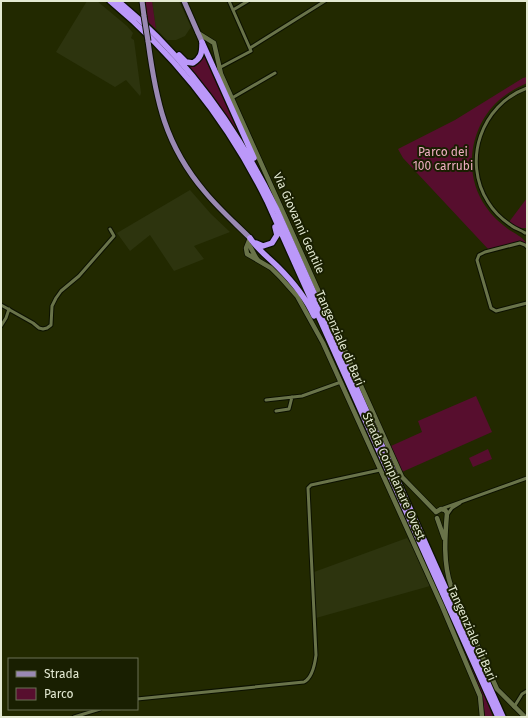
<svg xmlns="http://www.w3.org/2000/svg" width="528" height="718" viewBox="0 0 528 718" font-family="'Fira Sans',sans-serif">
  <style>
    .built { fill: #2d340e }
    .green { fill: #570e2e }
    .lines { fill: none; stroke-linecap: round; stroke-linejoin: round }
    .street-casing { stroke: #0c1100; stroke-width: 5 }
    .secondary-casing { stroke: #0c1100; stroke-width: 6 }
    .primary-casing { stroke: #0c1100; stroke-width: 7 }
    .highway-casing { stroke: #0c1100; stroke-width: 8 }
    .street { stroke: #697349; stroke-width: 3 }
    .secondary { stroke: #697349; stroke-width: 4.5 }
    .primary { stroke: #9a89b3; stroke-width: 5 }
    .highway { stroke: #bb98f9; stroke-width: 5.5 }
    .primary-bridge-casing { stroke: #0c1100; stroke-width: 7; stroke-linecap: butt }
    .primary-bridge { stroke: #9a89b3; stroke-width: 5 }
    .labels { text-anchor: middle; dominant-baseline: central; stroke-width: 4; stroke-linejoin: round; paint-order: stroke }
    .park-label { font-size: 12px; fill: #edadc0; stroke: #191f01 }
    .street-label { font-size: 12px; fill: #e3e9d2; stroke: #191f01 }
  </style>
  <rect width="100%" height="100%" fill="#222900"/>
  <path class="built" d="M87,1H97L127,26L133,33L131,38L134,40L141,93L140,96L126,80L115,87L56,52Z
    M152,1H179L191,27L185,36L176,40H167L156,29Z
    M190,190L211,214L230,232L194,246L204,259L174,271L150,235L130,251L117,233Z
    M407,538L410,543H411L430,586L316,618L314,572Z"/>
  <path class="green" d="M145,1H152L156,29L148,22Z
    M204,52L245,143L213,96L187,65Z
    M527,77V83C516,88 507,93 498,101C469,128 463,175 486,207C492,216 500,223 508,229C515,234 522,236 527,244L521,242L489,250L403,158L398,149L455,120L523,78Z
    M527,198V228H518L509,222Z
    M476,396L492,432L402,472L391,446L422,432L418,421Z
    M488,449L492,459L473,467L469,458Z
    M449,621H451L480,685L493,717H485C482,683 463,652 449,621Z"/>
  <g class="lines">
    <defs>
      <path id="street" d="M233,10L248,1
        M250,48L325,1
        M219,68L251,51L229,1
        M527,88C481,105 462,161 488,202C494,212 503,220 512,226C516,229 521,230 525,233H527
        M232,98L275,73
        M527,247L525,245L520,243L485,252L479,255L477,260L491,308L496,311L527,303
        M1,305L33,323L39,328L43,329L47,328L51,325L52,306L56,298L61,291L79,276L114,236L110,229
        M1,326L6,318L9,309
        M266,400L302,396L341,382
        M276,411L289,409L292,397
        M441,509L527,478
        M447,515L452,508L460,503
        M137,699L304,682C312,678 315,663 316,655L308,488L311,485L380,470
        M514,707L522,694L527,691
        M74,717L100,709"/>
      <path id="secondary" d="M198,33L214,43L221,74L402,477L436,512
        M250,238L246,248L247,254L271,268L281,278L297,296L323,343L442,606L480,696L482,717
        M248,244C253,249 253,255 258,260
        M436,512L441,509L445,510L447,513C445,537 443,563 451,586L497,689L525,717
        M437,518L444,538"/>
      <path id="primary" d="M142,1L144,16
        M184,1L202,42
        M148,41C156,101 165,145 205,192C219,209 235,223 250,238"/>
      <path id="highway" d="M110,1C176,56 229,124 267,201L498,717
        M118,1C186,57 239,131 277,210L503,717
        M202,42L254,158
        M179,55L186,62L193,63C201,58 202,53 202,44
        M250,238C257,249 269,258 278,267C292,281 306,298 314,316
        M256,243L263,246L272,243L277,235L275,227"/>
    </defs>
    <use href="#street" class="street-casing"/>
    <use href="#secondary" class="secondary-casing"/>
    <use href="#primary" class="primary-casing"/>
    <use href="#highway" class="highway-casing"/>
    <use href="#street" class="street"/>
    <use href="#secondary" class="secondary"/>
    <use href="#primary" class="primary"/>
    <use href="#highway" class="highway"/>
    <defs>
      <path id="primary-bridge" d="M144,16L148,41"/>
    </defs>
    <use href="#primary-bridge" class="primary-bridge-casing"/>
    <use href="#primary-bridge" class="primary-bridge"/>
  </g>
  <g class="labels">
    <g class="park-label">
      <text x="443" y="152">Parco dei<tspan x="443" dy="14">100 carrubi</tspan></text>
    </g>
    <g class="street-label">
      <text transform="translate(299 223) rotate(66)">Via Giovanni Gentile</text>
      <text transform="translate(340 338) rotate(66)">Tangenziale di Bari</text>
      <text transform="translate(394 476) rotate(66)">Strada Complanare Ovest</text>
      <text transform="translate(472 633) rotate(66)">Tangenziale di Bari</text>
    </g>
  </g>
  <rect width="528" height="718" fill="none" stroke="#e3e9d2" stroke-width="4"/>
  <rect x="8" y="658" width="130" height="52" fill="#191f01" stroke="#6a7055"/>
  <rect x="16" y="671" width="20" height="6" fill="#9a89b3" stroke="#6a7055"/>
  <text x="44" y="678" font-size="12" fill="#e3e9d2">Strada</text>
  <rect x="16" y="688" width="20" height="12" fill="#570e2e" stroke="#6a7055"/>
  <text x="44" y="698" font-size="12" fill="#e3e9d2">Parco</text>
</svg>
